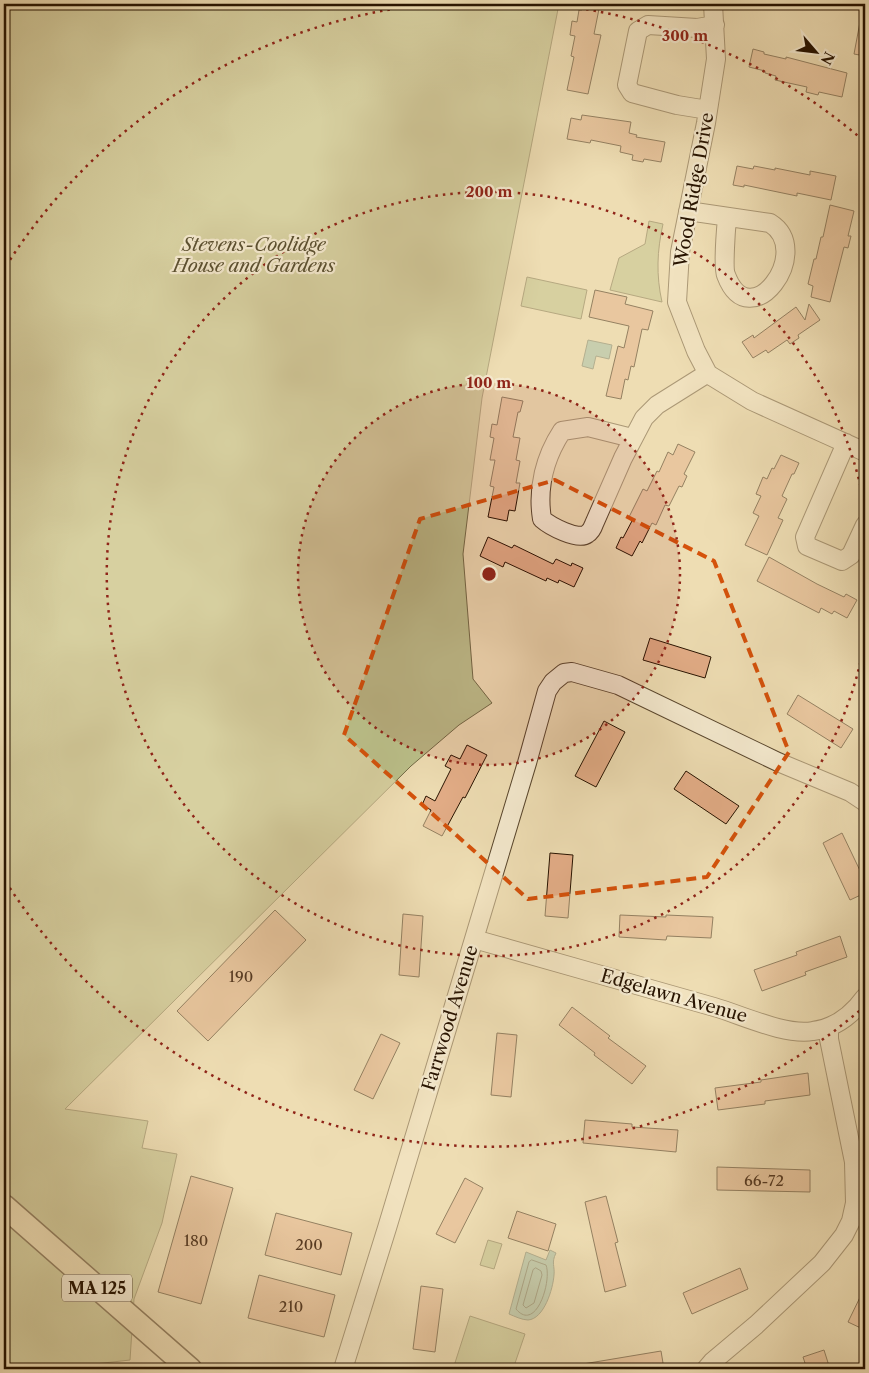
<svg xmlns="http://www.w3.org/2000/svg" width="869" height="1373" viewBox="0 0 869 1373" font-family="'Libre Caslon Text',serif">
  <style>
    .green { fill: #bbc08a; stroke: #716a45 }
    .water { fill: #9abca9; stroke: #6c7865 }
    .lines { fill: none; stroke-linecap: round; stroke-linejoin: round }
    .shore { stroke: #606854; stroke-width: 1 }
    .building { fill: #e3ad87; stroke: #271300 }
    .minor-casing { stroke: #59462d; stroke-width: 20 }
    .major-casing { stroke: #271300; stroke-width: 25 }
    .minor { stroke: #f4e9ce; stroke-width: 18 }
    .major { stroke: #eeddb3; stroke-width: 22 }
    .marked { fill: none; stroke: #d5520b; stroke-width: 4; stroke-dasharray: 10 6; stroke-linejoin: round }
    .ring { fill: none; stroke: #8f2418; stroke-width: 2.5; stroke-dasharray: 2.5 5 }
    .labels { text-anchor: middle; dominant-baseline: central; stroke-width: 4.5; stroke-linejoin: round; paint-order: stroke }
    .number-label { font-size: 15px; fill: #563a22 }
    .shield { fill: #f4e9ce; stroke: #64533e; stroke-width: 1 }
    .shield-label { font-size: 16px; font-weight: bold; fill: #271300 }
    .street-label { font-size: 18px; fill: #271300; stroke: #f4e9ce }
    .park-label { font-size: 18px; font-style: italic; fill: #5b5030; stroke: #f4e9ce }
    .centre { fill: #8f2418; stroke: #f4e9ce; stroke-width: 2.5 }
    .ring-label { font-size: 15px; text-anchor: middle; font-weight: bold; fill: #8f2418; stroke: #f4e9ce; stroke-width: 4.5; stroke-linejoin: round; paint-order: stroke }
  </style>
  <rect width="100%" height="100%" fill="#eeddb3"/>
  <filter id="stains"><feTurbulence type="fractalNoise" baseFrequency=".004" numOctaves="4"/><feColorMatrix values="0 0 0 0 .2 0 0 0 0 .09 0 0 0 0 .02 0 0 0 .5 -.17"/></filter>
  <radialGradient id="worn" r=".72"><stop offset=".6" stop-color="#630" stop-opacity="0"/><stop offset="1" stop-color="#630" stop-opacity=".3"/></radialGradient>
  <path class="green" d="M4,4H559L482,398L463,554L473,679L492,703L459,725L411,766L65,1109L148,1121L142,1148L177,1154L162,1223L134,1299L130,1360L51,1369H4Z
    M649,221L663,224C657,251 656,275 662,302L610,290L619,258L645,244Z
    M527,277L587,290L581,319L521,306Z
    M488,1240L502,1244L494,1269L480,1265Z
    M470,1316L525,1334L513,1369H453Z"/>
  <path class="water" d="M588,340L612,345L609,359L596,356L593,369L582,366Z
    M550,1250L556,1253C551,1263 555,1266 554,1275C553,1289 544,1319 528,1320C522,1320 514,1316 509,1314L526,1252L546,1260Z"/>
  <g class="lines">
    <path class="shore" d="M532,1260L546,1265C552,1281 536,1333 516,1309L529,1262Z
      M536,1268L541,1271L542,1275L534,1303L526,1308L523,1305L533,1270Z"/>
  </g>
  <path class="building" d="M583,4H600L594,34L601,35L588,94L567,90L574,57L571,56L575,36L570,35L572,21L577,22L579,10H582Z
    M860,22H865V56L854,54Z
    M753,49L764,52V54L786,59V57L847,73L842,97L819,92L818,95L806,92L807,87L775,80L776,76L765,73V71L749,67Z
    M582,115L631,122L629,133L637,135L636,137L665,142L661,162L644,159L643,162L632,160L633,155L620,152L621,146L591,140L590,143L567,139L571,118L581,120Z
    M737,166L753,169L754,166L775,170V168L810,175V171L836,176L831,200L797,193V196L744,185V187L733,185Z
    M830,205L854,211L848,236H851L848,248L844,247L830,302L811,297L813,286L808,284L814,259H816L821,237H823Z
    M595,290L627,297L625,304L653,311L648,330L642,329L634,367L631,366L628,380L625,379L621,399L606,396L618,346L624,348L629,326L589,317Z
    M809,304L820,320L798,335L799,338L790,344L787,340L768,353L766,350L753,358L742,342L753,335L754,338L796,307L805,320Z
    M502,397L523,401L520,412H518L513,437L520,438L516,460L520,461L516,483H520L515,511L509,510L507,521L488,517L494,487L490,486L495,460H490L494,438L490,437L492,424L497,425Z
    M678,444L695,452L684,474L687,476L682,487L679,486L669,506L665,505L656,525L652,523L642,543L640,541L632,556L616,548L621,537L623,538L633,519L629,517L643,489L647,491L657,471L659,472L668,452L673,455Z
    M781,455L799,463L794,474H792L782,496L787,499L778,518L783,520L767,555L745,545L759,516L753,513L761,496L756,494L763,477L767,479L772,468L774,469Z
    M488,537L512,548L514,545L553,564L556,559L571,566L572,563L583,568L574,587L559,580L558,583L547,578L546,581L505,562L503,567L480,556Z
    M769,557L817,584L844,597L846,594L857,600L847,618L834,611L832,614L821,608L819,613L757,581Z
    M650,638L711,657L705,678L643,660Z
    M798,695L853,729L841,748L787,714Z
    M604,721L625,732L596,787L575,776Z
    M467,745L487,755L465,798L463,797L442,836L423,826L431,810L422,805L426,796L435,801L451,769L445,766L451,755L460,759Z
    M686,771L739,806L726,824L674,789Z
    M842,833L865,881V893L850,900L823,843Z
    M550,853L573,855L568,918L545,916Z
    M275,910L306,940L208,1041L177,1011Z
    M403,914L423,916L419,977L399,975Z
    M620,915L666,917V915L713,917L711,938L667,936L666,940L619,937Z
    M840,936L847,957L805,972L806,975L762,991L754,970L797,955L796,952Z
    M572,1007L610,1036L608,1038L646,1066L632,1084L594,1055L595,1053L559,1025Z
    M497,1033L517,1035L511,1097L491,1095Z
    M381,1034L400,1043L373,1099L354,1090Z
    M808,1073L810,1095L765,1101V1104L718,1110L715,1088L761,1082V1080Z
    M585,1120L632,1124V1127L678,1130L676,1152L583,1143Z
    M717,1167L810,1170V1192L717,1190Z
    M191,1176L233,1188L201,1304L158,1292Z
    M465,1178L483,1188L455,1243L436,1234Z
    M606,1196L618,1242L615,1243L626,1286L605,1292L585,1202Z
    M517,1211L556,1224L548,1251L508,1238Z
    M276,1213L352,1233L341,1275L265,1255Z
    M740,1268L748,1289L692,1314L683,1293Z
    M259,1275L335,1295L324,1337L248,1318Z
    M421,1286L443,1289L435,1352L413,1349Z
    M865,1287V1330L848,1322Z
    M824,1350L830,1369H807L803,1357Z
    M661,1351L664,1369H583V1364Z"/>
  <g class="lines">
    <defs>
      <path id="minor" d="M713,4L716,59L706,123L680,252L677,302L696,351L708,374L752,401L865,452
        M708,110L677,105L632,93L627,85L638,31L648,25L697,28L715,25
        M688,211L770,223C815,251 750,339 726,275C723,268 726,229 727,218
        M632,438L588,427L562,431C545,457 537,488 542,519C550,526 578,541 587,534C590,532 593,527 594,524L623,458L644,418L657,405L708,373
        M846,443L805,537L807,546L842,561L851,555L865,525
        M474,939C554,962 634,984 714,1007C742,1015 785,1036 813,1031C836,1028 852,1015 865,997
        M343,1369L387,1228L527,763L547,691L553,682L564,673L572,672L618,685L778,762L850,792L865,802
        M706,1369L712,1362L756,1325L822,1263L844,1235L851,1221L855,1203L854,1162L829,1039V1027"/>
      <path id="major" d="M4,1206L190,1369"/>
    </defs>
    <use href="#minor" class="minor-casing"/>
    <use href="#major" class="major-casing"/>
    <use href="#minor" class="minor"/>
    <use href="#major" class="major"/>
  </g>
  <path d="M0 0H869V1373H0ZM555,480L714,561L789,752L707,877L528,899L344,735L420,519Z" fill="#eeddb3" fill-opacity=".55" fill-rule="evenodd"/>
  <path class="marked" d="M555,480L714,561L789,752L707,877L528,899L344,735L420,519Z"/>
  <circle cx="489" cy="574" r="191" fill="#8f2418" fill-opacity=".12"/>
  <g class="ring">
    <circle cx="489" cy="574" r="191"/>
    <path d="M865 640A382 382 0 1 1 865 508"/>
    <path d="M865 1006A573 573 0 0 1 6 882M6 266A573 573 0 0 1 429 4M549 4A573 573 0 0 1 865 142"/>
  </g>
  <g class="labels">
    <g class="number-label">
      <text x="241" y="976">190</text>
      <text x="764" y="1180">66-72</text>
      <text x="196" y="1240">180</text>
      <text x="309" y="1244">200</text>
      <text x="291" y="1306">210</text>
    </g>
    <rect class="shield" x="62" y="1274.5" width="70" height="27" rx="4"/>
    <g class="shield-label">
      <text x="97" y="1288">MA 125</text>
    </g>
    <g class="street-label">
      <text transform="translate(694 190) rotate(-80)">Wood Ridge Drive</text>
      <text transform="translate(674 996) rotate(16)">Edgelawn Avenue</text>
      <text transform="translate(450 1018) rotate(-73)">Farrwood Avenue</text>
    </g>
    <g class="park-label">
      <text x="254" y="245">Stevens-Coolidge<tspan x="254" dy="21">House and Gardens</tspan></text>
    </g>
  </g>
  <circle cx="489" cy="574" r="8" class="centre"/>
  <g class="ring-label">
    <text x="685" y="41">300 m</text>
    <text x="489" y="197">200 m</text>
    <text x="489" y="388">100 m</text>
  </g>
  <rect width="869" height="1373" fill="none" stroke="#eeddb3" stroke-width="20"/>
  <rect x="5" y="5" width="859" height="1363" fill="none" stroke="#271300" stroke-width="2.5"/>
  <rect x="10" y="10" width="849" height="1353" fill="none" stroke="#271300"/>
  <g transform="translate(816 52) rotate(118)" stroke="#f4e9ce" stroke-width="4" paint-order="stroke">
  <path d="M0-4L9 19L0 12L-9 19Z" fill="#271300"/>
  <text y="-8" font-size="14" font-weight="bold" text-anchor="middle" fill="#271300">N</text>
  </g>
  <rect width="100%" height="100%" filter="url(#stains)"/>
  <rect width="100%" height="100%" fill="url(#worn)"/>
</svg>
